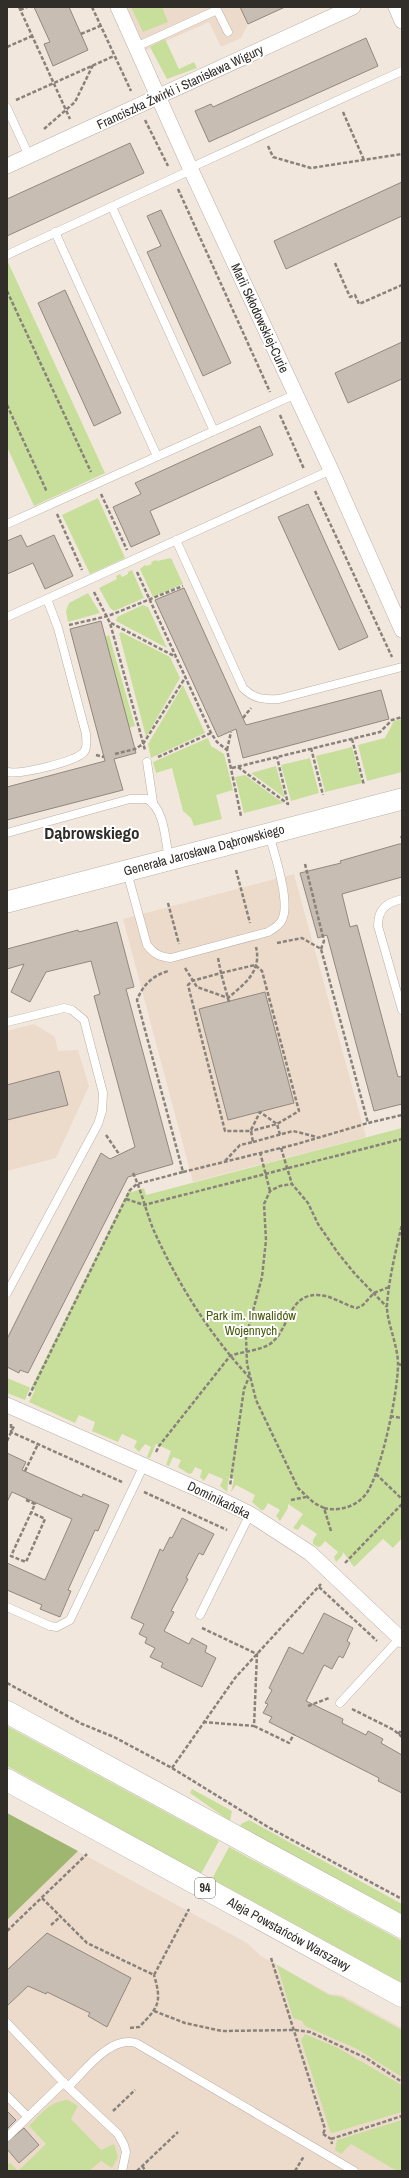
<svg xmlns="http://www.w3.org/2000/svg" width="409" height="2178" viewBox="0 0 409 2178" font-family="'Archivo Narrow',sans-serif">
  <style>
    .built { fill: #ecdbcb }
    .green { fill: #c8df9b }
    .forest { fill: #9fb671 }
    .building { fill: #c8bdb3; stroke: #93887f }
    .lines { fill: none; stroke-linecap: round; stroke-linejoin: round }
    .lane-casing { stroke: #bbb0a7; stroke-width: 9 }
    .street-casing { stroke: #bbb0a7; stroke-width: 16 }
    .secondary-casing { stroke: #bbb0a7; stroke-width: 22 }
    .primary-casing { stroke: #bbb0a7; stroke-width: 23 }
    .path { stroke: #89827b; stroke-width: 2.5; stroke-dasharray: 4 2; stroke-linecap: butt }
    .lane { stroke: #fff; stroke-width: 8 }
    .street { stroke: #fff; stroke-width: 15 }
    .secondary { stroke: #fff; stroke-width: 21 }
    .primary { stroke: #fff; stroke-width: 22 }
    .labels { text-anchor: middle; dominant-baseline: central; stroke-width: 4; stroke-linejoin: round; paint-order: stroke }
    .shield { fill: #fff; stroke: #6f6c69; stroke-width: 1 }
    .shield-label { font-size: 12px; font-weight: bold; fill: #312d29 }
    .street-label { font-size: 13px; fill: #312d29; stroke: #fff }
    .park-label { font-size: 13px; fill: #465a0b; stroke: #fff }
    .district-label { font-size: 17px; font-weight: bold; fill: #312d29; stroke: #fff }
  </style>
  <rect width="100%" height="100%" fill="#f2e7dd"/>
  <path class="built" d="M127,7H285L248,24L241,38L221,47L209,22L146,50Z
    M294,874L366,1137L193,1182L123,919Z
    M34,1024L55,1037L58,1051L78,1050L89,1086L56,1158L7,1171V1031Z
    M7,1813L247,1943L261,1956L330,1994L342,1995L402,2028V2171H7Z"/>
  <path class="green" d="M131,7H162L168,22L143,32Z
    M165,39L179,69L194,62L197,68L167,79L150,47Z
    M7,260L105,473L34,506L7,447Z
    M98,498L125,558L90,574L62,515Z
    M171,558L183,584L153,597L140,569L145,565L146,566L152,564L151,562L156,560L157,561Z
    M132,570L144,598L114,611L110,608L99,588L117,579L116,576L120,574L122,577L128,574V572Z
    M88,593L100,613L68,622L66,611L69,603Z
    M143,605L148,607L167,648L116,621L117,617Z
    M121,632L170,657L180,678L146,737L120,637L119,634Z
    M109,635L135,726L129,728L105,637Z
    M183,685L205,733L151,758L148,744Z
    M402,719V772L367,781L358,745L385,738L394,721Z
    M208,738L211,746L224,754L233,790L216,795L222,819L194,826L191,818L183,811L172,768L156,773L153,762Z
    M352,747L362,783L325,792L316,756Z
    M310,758L319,793L291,801L281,765Z
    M276,766L285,798L251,773Z
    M245,775L283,803L244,813L235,777Z
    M402,1128V1538L393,1548L383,1539L354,1567L343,1552L342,1556L336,1562L334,1557L338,1552L325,1541L321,1546L318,1547L313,1544V1540L317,1534L302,1524L298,1530L293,1528L303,1514L288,1504V1508L280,1521L276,1516L280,1510L268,1503L264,1510H261L252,1502L255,1495L236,1485L231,1492L234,1479L229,1477L227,1492L220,1486L223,1479L209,1473L204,1481L200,1477L202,1470L195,1467L192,1473L189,1474L178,1467L181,1460L173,1457L169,1466L166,1465L171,1451L156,1444L150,1458L147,1457L151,1447L145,1444L139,1452L134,1447L137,1441L122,1434L118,1442L92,1431L95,1422L79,1415L75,1423L29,1402L35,1390L30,1388L25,1400L7,1393V1378L31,1388L129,1189L132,1192L144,1188L146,1195Z
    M7,1726L219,1841L201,1874L7,1766Z
    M192,1789L232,1811L230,1821L190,1793Z
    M249,1820L402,1904V1915L240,1827L241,1824Z
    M229,1847L402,1941V1983L212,1879Z
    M277,1965L329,1995L341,1997L402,2030V2077L357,2049L305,2026L302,2021L293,2018Z
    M305,2034L338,2048L400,2084L402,2086V2112L332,2133L330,2131L301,2040Z
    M68,2100L78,2106L71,2119L101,2150L114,2144L118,2157L112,2168L101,2161L89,2171H7V2165L10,2163L18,2171L46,2144L29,2126C41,2114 50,2101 68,2100Z
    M402,2120V2171H397L351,2144L341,2154L335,2150L337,2140Z"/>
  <path class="forest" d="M7,1813L78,1851L7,1920Z"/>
  <path class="building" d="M34,7H69L88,50L53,66L44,44L50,42Z
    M240,7H285L248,24Z
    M366,38L378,66L209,142L195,111L211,104L213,107Z
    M130,143L144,173L7,236V199Z
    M402,182V216L286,269L274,241Z
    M161,210L231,363L203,376L147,252L161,246L147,216Z
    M65,290L121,413L94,426L38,303Z
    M402,342V379L348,403L335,373Z
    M260,426L273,455L150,511L160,534L131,547L113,507L141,494L135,483Z
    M308,504L368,637L339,650L278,517Z
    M21,535L27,547L54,535L73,576L45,589L33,563L7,574V541Z
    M184,588L246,725L381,690L389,719L243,758L236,729L218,737L155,600Z
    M101,621L136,753L114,759L123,790L7,820V787L105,761L70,629Z
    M399,844H402V877L342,894L350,927L357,925L398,1077L402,1076V1104L374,1111L327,935L318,938L300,873L341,863L340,861Z
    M117,922L134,987L126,989L173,1164L128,1177L28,1373L20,1370L19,1373L7,1367V1339L25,1303L101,1153L110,1159L135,1147L94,996L100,994L91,961L46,972L30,1002L11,992L24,964L7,969V949L78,930L79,932Z
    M265,992L294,1103L228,1120L199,1009Z
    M59,1071L68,1105L7,1120V1085Z
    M7,1453L26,1462L22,1470L82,1497L83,1494L109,1505L98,1531L95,1530L68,1590L71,1591L60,1617L40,1609L42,1605L7,1590V1563L45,1580L72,1519L12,1492L7,1502Z
    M182,1518L214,1534L203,1555L199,1553L186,1578L188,1579L171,1611L174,1612L164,1631L189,1644L192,1638L207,1646L205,1652L216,1658L202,1687L161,1667L163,1663L150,1657L155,1648L145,1643L147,1638L139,1634L144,1624L131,1618L160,1549L163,1551L170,1537L172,1538Z
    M324,1613L353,1628L347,1641L350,1643L343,1658L339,1656L332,1669L324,1665L306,1701L343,1719L342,1723L366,1735L368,1731L383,1739L381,1743L402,1755V1793L378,1781L379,1778L269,1722L272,1717L263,1713L268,1704L265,1703L272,1690L269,1688L289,1647L303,1654Z
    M47,1933L131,1978L107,2027L88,2016L90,2013L47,1992L46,1994L28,1986L7,2006V1970Z
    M7,2111L16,2120L7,2129Z
    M24,2128L39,2145L19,2163L7,2149V2142Z"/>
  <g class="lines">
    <defs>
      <path id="lane" d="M217,10L228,32
        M136,47L217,10L216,7
        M7,108L29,156
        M190,168L402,71
        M112,207L214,431
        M55,232L157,456
        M7,255L191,170
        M7,524L296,394
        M176,540L243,688C254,699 264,700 279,699L402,667
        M7,617L331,470
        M147,762L153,802
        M7,772C20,775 75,762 84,752C88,747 86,739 86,734L58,628L47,599
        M7,833L130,799H147C165,809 165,840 169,859
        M127,872L147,945C154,954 160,957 171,958L268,932C273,929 279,926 282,920C291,902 274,853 269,834
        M402,899C386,903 378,909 378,926L402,1010
        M7,1022L64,1008L72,1010L84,1020L103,1093L102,1111L98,1124L7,1293
        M7,1607L50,1626L57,1627L70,1620L144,1465
        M200,1615L250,1514
        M340,1703L400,1638
        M7,2023L68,2087L118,2134L124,2145L126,2152L122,2171
        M68,2087C86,2070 109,2036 136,2043L354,2171
        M7,2096L28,2117
        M7,2137L64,2082"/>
      <path id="street" d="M118,7L191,170L331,470L402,630
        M396,7L402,21
        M7,166L353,7
        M7,1405L211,1495L250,1514L310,1553L402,1640"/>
      <path id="secondary" d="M7,902L402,799"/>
      <path id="primary" d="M7,1712L402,1927
        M7,1780L402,1996"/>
    </defs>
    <use href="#lane" class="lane-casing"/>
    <use href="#street" class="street-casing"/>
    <use href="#secondary" class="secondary-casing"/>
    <use href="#primary" class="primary-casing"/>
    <path class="path" d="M19,7L70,119
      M92,7L131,91
      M20,10L27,7
      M81,34L100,26
      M7,47L32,36
      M16,100L114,56
      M343,112L364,160
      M145,120L168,166
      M44,129L75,102L93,65
      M268,146L273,157L311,168L402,154
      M178,189L270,392
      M335,263L350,297L355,295L359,304L402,285
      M7,291L91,472
      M7,405L47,492
      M280,415L304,469
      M315,491L392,657
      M101,494L127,550
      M57,514L82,570
      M137,572L211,733L217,742L227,750L241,816
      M94,592L110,623L145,750
      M111,623L176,657
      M69,625L108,616L183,586
      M243,718L251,708
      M352,739L364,785
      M311,748L323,795
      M227,750L231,732
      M115,754L135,749L143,744L185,678
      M96,755L104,757
      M158,757L211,733
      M238,767L288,804L277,757
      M232,768L380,732L392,720L402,717
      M401,836L402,838
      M305,864L324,941L321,949
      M236,870L250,923
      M168,903L179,944
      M277,943L302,938L321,949L368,1123L402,1115
      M218,958L221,973L192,981L188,985L225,1131H251L253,1142L240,1145L225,1161
      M185,968L197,987L228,998C244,984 262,972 256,947
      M229,1002L221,973L255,965L262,971L299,1111L277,1124L251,1131
      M251,1130L260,1112L277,1124L280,1135
      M106,1135L119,1154
      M253,1142L293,1131L317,1137
      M281,1148L292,1184
      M260,1152L270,1191
      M183,1172L297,1144L368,1123
      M133,1173C142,1192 146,1212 154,1231C178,1284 210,1335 249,1377L244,1389L230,1486
      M126,1199L144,1205L402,1139
      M398,1364L402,1365
      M29,1396L130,1190L137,1184L183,1172L137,1000C143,985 152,976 168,971
      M390,1416L402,1418
      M11,1424V1432L122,1482
      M7,1441L14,1426
      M156,1452L159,1446L230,1356C243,1351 259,1351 270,1344C290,1330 287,1295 317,1295C332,1295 343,1305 357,1308L363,1305L374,1293L389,1287
      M25,1471L38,1444
      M376,1474L402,1499
      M144,1492L227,1530
      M26,1500L35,1504L11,1556L26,1562L45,1519L31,1512
      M291,1500L306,1497
      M324,1508L314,1503L298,1488L256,1400L247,1364L246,1337L262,1277L266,1240L264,1204L270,1191L280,1186L292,1184L308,1203L318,1224L338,1253L355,1274L387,1307
      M331,1531L324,1508C340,1512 359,1506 368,1491C382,1468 398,1392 398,1364C398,1345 386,1320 387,1305C389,1278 396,1250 402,1224
      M345,1563L402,1504
      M319,1587L377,1641
      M202,1628L257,1654L254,1726L203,1722
      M7,1683L82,1724L114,1737L172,1768L268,1827L402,1899
      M308,1706L329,1698
      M352,1709L394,1730L402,1737
      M254,1726L289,1743L294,1734
      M398,1734L402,1730
      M172,1768L235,1678L321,1584
      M42,1898L87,1943L154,1975L189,1909
      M51,1925L61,1916
      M7,1931L87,1854
      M271,1958L325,2129L323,2134
      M154,2011L185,2023L222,2031L294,2030L310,2032L366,2058L402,2082
      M130,2028L139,2027C159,2007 162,2002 154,1975
      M113,2111L135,2090
      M323,2134L331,2139L332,2144
      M331,2139L402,2116
      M142,2166L146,2171
      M137,2171L178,2132
      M295,2171L304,2156"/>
    <use href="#lane" class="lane"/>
    <use href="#street" class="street"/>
    <use href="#secondary" class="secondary"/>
    <use href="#primary" class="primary"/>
  </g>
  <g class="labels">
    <rect class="shield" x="195" y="1878" width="20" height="20" rx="3"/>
    <g class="shield-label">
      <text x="205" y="1888">94</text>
    </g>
    <g class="street-label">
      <text transform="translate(180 87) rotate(-25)">Franciszka Żwirki i Stanisława Wigury</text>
      <text transform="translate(260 318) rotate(65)">Marii Skłodowskiej-Curie</text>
      <text transform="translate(204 850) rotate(-15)">Generała Jarosława Dąbrowskiego</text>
      <text transform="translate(219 1500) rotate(26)">Dominikańska</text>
      <text transform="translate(289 1934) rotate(29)">Aleja Powstańców Warszawy</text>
    </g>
    <g class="park-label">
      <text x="251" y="1315">Park im. Inwalidów<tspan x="251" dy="15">Wojennych</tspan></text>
    </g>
    <g class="district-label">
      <text x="92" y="832">Dąbrowskiego</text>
    </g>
  </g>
  <rect width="409" height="2178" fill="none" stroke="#312d29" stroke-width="16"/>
</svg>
